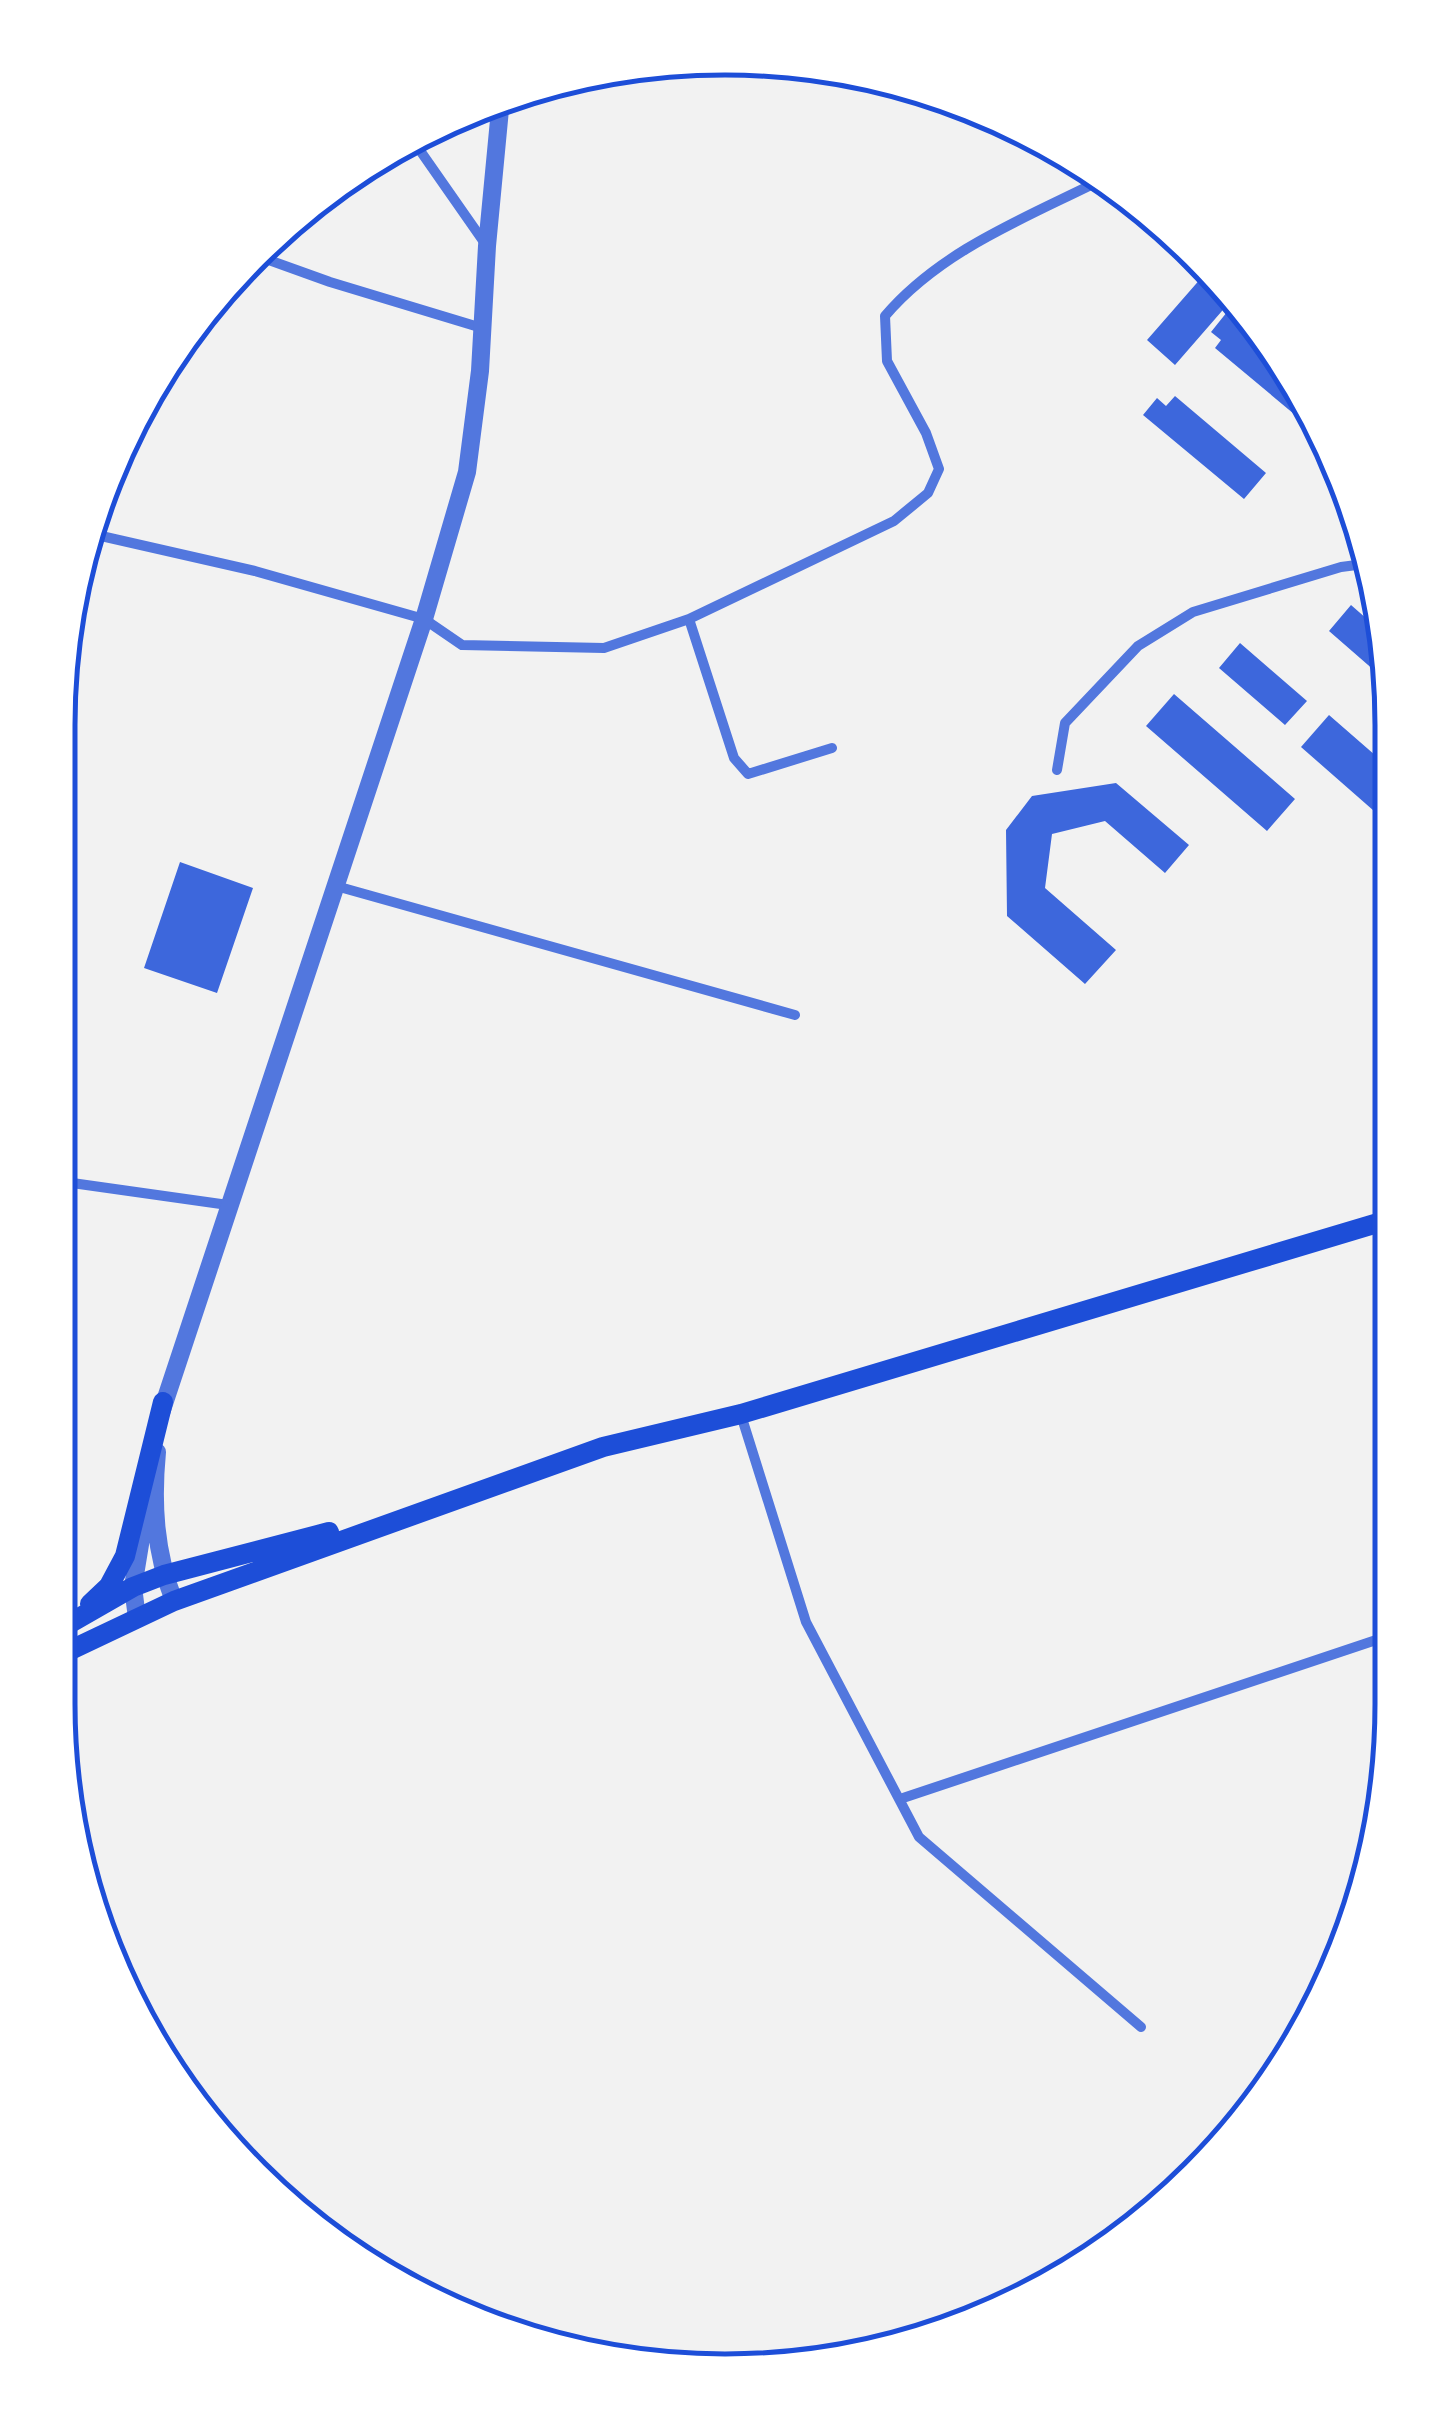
<svg xmlns="http://www.w3.org/2000/svg" width="1450" height="2429" viewBox="0 0 1450 2429" font-family="'Golos Text',sans-serif">
  <style>
    .building { fill: #3d67dc }
    .lines { fill: none; stroke-linecap: round; stroke-linejoin: round }
    .minor { stroke: #5277de; stroke-width: 10 }
    .tertiary { stroke: #5277de; stroke-width: 18 }
    .secondary { stroke: #1d4ed8; stroke-width: 20 }
    .rim { fill: none; stroke: #1d4ed8; stroke-width: 5 }
  </style>
  <rect width="100%" height="100%" fill="#f2f2f2"/>
  <path class="building" d="M1209,269L1235,296L1175,365L1147,340Z
    M1227,312L1275,352L1303,392L1313,416L1306,424L1215,348L1221,340L1211,332Z
    M1175,396L1266,473L1244,499L1143,415L1157,398L1166,406Z
    M1351,605L1383,633L1391,685L1329,631Z
    M1240,643L1307,701L1285,725L1219,668Z
    M1174,694L1295,799L1267,831L1146,726Z
    M1329,715L1391,769V808L1382,818L1301,747Z
    M1116,783L1189,845L1165,873L1105,821L1052,834L1045,888L1116,950L1085,984L1007,916L1006,830L1032,796Z
    M180,862L253,888L217,993L144,968Z"/>
  <g class="lines">
    <path class="minor" d="M412,139L486,245
      M252,254L330,282L482,328
      M88,533L255,571L424,619L462,645L604,648L689,619L894,521L928,493L939,469L926,433L887,361L885,316C942,249 1028,217 1105,178
      M689,619L734,758L748,774L832,748
      M1057,770L1065,723L1138,646L1193,612L1341,567L1372,563
      M336,886L795,1015
      M58,1181L228,1205
      M741,1415L806,1622L919,1837L1141,2027
      M61,1723V1655
      M900,1799L1391,1635"/>
    <path class="tertiary" d="M161,1413L424,619L467,472L480,371L487,246L501,99
      M157,1452C152,1504 155,1552 174,1601
      M137,1618L133,1587L146,1508"/>
    <path class="secondary" d="M90,1604L109,1586L125,1556L163,1402
      M58,1630L133,1587L164,1575L329,1532
      M58,1656L174,1601L603,1447L741,1414L1391,1219"/>
  </g>
  <path d="M0 0H1450V2429H0ZM725 75H725A650 650 0 0 1 1375 725V1704A650 650 0 0 1 725 2354H725A650 650 0 0 1 75 1704V725A650 650 0 0 1 725 75Z" fill="#fff" fill-rule="evenodd"/>
  <path class="rim" d="M725 75H725A650 650 0 0 1 1375 725V1704A650 650 0 0 1 725 2354H725A650 650 0 0 1 75 1704V725A650 650 0 0 1 725 75Z"/>
</svg>
